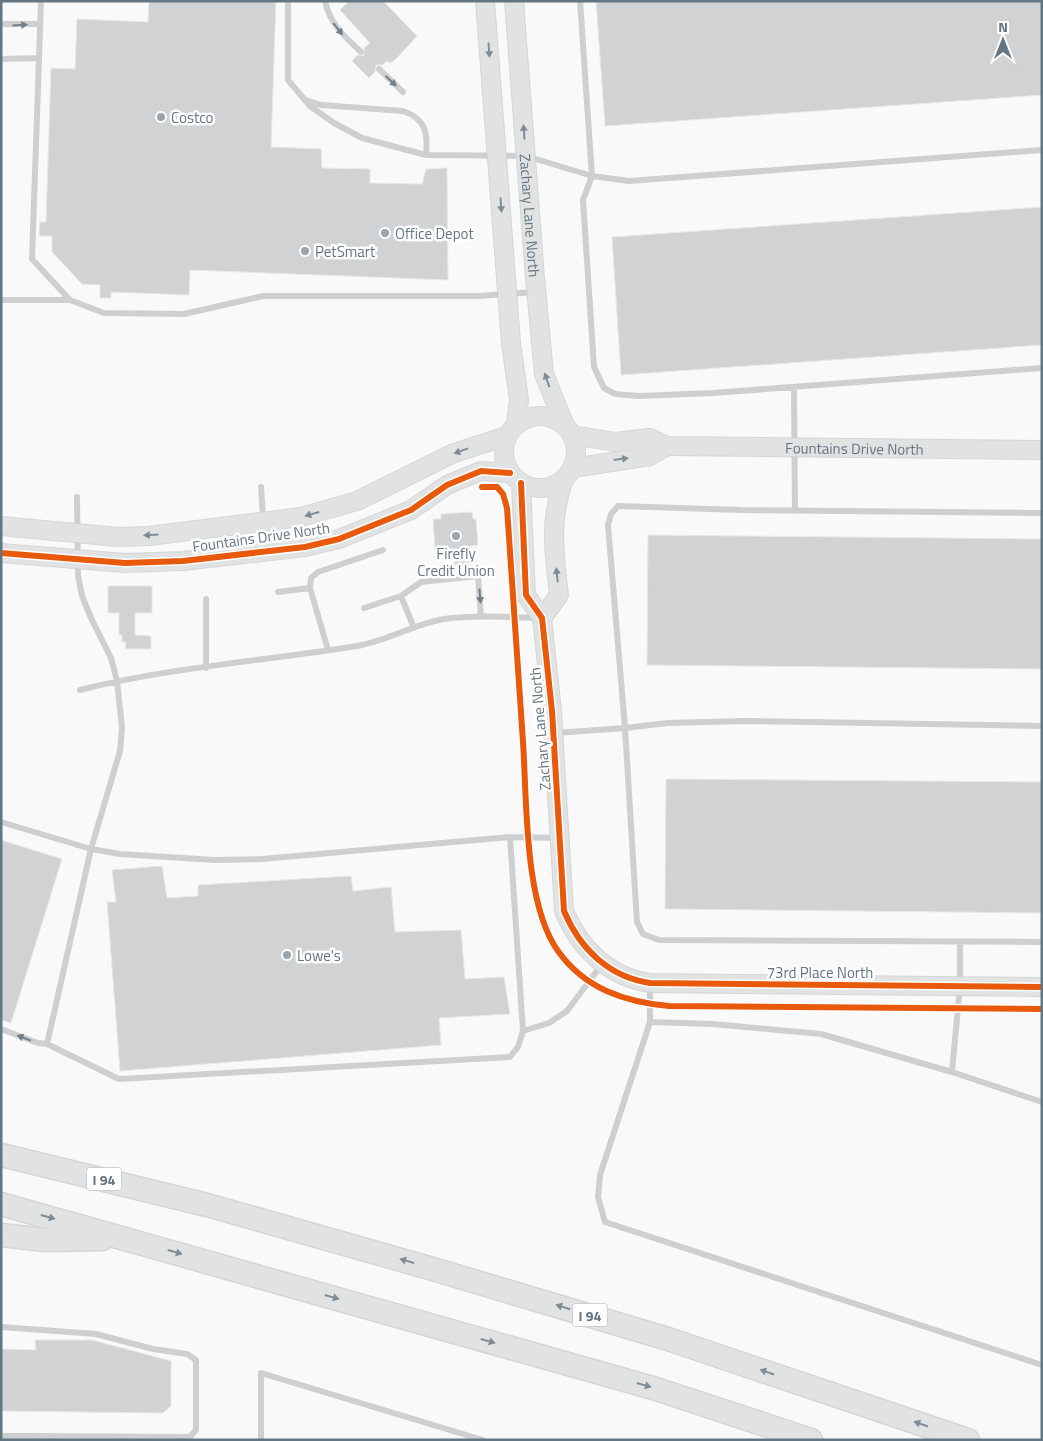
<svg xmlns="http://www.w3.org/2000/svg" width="1043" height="1441" viewBox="0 0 1043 1441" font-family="'Titillium Web',sans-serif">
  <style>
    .building { fill: #d0d2d3; stroke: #e8e8e8 }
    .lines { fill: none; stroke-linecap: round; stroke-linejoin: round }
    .secondary-casing { stroke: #d5d6d7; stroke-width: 20 }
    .highway-casing { stroke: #d5d6d6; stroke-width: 25 }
    .lane { stroke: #cecfd0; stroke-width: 6 }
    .secondary { stroke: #e1e2e2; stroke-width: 18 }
    .highway { stroke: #e1e2e2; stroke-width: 22 }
    .cycleway-casing { stroke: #fff; stroke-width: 9 }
    .cycleway { stroke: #e8590c; stroke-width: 6 }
    .oneway { fill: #707f8b }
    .oneway2 { fill: #7e8c96 }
    .poi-dot { fill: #99a4ac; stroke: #fff; stroke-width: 2 }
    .labels { text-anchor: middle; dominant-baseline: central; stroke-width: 5; stroke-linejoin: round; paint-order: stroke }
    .shield { fill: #fff; stroke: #939fa8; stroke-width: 1 }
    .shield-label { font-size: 14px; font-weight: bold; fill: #657683 }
    .poi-label { font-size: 15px; fill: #657683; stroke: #fff; text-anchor: start }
    .street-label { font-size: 15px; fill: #657683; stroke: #fff }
  </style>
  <rect width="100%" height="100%" fill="#f9f9f9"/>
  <path class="building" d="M149,1H276L271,147L321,149L322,168L370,169V183L422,184L426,169L447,168L448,280L190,270L189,295L111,292V298H100V285L82,284L52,252V236H39L40,222H46L51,68L75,69L77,19L148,22Z
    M349,1H383L417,36L396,59L390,63L387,61L382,65H376L375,72L369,78L352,61L357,55L364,56V48L370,43L340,10Z
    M596,1H1042V95L605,126Z
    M1042,207V345L621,375L612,237Z
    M472,512L473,519H476L478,545L470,546L471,565L455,566L454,550L435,551L433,519H441V514Z
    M648,535L1042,539V669L647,665Z
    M108,586H152V613H135V635L151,636V649H125L126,642H122V635H119V613H108Z
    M666,779L1042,782V913L665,909Z
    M1,840L62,859L11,1023L1,1020Z
    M162,866L167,898L198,896V885L351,876L353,891L391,887L395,932L461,930L465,979L504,977L510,1014L439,1018L441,1045L120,1071L107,902H116L112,870Z
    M35,1340H92L171,1361V1406L163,1413L1,1411V1349L36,1350Z"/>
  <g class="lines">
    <defs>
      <g id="secondary">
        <path d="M485,1L511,343L519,400L516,425"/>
        <path id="s1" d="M514,1L535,278L544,374L565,426"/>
        <circle cx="540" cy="452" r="36"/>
        <path id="s2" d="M572,435L615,442L650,438L667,446L1042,450"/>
        <path d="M573,468L650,456L667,446"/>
        <path d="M521,483L526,595L542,618L552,711L564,911C580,949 609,977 650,983L1042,987"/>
        <path d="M1,526L118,537L149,536L301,517L357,501L454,453L507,436"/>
        <path d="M1,553L125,563L183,561L305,547L339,539L411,510L447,485L481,471L510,473"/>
        <path d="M542,618L559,595C554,553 549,520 564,479"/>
      </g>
      <path id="highway" d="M1,1155L207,1205L426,1267L668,1339L968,1440
        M1,1204L653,1388L811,1440
        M1,1235L45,1240L102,1239"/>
    </defs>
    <use href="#secondary" class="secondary-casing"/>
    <use href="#highway" class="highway-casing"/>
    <path class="lane" d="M41,1L32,259L70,300
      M288,1V80L310,106L334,123L362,138L426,155L526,156L592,176L629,181L1042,150
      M325,1C330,24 344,36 361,52
      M580,1L592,176L583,200L594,367L604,388L615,394L639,396L713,393L1042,368
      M1,24H39
      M1,59L38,58
      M379,69L403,92
      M306,100L321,105L403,111C426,119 428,133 426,155
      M1,300H70L104,313L184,314L263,296H478L535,292
      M794,387L795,511
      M261,487L265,550
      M278,592L310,588
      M401,596L414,628
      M364,608L401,596L421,582L478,576L481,617
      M328,650L310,588L311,578L318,572L383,550
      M206,668V599
      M80,690C171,667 264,661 357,646C387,641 414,624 444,619C475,615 507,617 539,618
      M1042,726L744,721L668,723L625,728L637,922L643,934L659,940L1042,942
      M556,733L625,728L608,525L611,514L618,506L741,510L1042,513
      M1,822L91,849L120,854L215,860L262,859L510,837L560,838
      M960,942V986L952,1072L1042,1102
      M650,984V1022L600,1175L598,1197L605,1222L1042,1365
      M650,1022L712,1024L821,1034L952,1072
      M1,1029L38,1043L47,1044L119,1079L510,1057L518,1047L523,1031L510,837
      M523,1031L549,1023L567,1011L602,964
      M47,1044L91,849L120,751L122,727L117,681L111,658L91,618L82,596L78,575L77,497
      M1,1327L96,1334L153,1349L187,1354L196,1360V1430L190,1437L27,1436
      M1,1436H27L28,1438
      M261,1440V1373L483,1440"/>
    <use href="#secondary" class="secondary"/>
    <use href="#highway" class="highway"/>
    <defs>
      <path id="cycleway" d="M521,483L526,595L542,618L552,711L564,911C580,949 609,977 650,983L1042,987
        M482,487H497L503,494L507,508C512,586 517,664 523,742C527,801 524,904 558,951C585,989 625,1002 669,1006L1042,1009
        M1,553L125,563L183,561L305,547L339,539L411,510L447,485L481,471L510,473"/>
    </defs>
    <use href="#cycleway" class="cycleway-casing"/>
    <use href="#cycleway" class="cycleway"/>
  </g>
  <defs><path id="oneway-solid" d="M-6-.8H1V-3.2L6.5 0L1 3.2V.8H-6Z" transform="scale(1.25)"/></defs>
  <g class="oneway">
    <use href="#oneway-solid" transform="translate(20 25) rotate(-3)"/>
    <use href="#oneway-solid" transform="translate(338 29) rotate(51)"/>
    <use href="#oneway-solid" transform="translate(391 81) rotate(43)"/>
    <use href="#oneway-solid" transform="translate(480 596) rotate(85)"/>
    <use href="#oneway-solid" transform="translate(24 1038) rotate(-159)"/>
  </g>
  <g class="oneway2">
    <use href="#oneway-solid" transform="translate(489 50) rotate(86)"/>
    <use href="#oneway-solid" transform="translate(524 132) rotate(-94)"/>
    <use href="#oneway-solid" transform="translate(501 205) rotate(86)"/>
    <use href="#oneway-solid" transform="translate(547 380) rotate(-109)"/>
    <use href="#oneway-solid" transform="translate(461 451) rotate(160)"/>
    <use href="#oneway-solid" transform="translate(621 459) rotate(-7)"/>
    <use href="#oneway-solid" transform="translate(312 514) rotate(164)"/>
    <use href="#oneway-solid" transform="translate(151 535) rotate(176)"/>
    <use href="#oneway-solid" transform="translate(557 575) rotate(-96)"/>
    <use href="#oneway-solid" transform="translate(48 1217) rotate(15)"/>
    <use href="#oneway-solid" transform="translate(175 1252) rotate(16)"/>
    <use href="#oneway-solid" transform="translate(407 1261) rotate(-164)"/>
    <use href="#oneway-solid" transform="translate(332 1297) rotate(16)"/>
    <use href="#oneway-solid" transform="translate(563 1307) rotate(-163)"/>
    <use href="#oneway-solid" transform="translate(488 1341) rotate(16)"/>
    <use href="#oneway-solid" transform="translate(767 1372) rotate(-161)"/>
    <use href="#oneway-solid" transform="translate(644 1385) rotate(16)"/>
    <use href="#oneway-solid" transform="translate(921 1424) rotate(-161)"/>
  </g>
  <g class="poi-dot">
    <circle cx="161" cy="117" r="5"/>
    <circle cx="385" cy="233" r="5"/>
    <circle cx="305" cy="251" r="5"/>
    <circle cx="456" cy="536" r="5"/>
    <circle cx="287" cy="955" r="5"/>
  </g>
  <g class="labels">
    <g class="shield">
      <rect x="86.5" y="1167.5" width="35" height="23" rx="4"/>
      <rect x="572.5" y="1303.5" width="35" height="23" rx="4"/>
    </g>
    <g class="shield-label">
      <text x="104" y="1179">I 94</text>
      <text x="590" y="1315">I 94</text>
    </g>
    <g class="poi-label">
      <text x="171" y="117">Costco</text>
      <text x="395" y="233">Office Depot</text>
      <text x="315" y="251">PetSmart</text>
      <text x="456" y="553" text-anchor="middle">Firefly<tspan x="456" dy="17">Credit Union</tspan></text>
      <text x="297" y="955">Lowe's</text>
    </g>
    <g class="street-label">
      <text stroke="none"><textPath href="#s1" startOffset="215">Zachary Lane North</textPath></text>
      <text stroke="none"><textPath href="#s2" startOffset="285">Fountains Drive North</textPath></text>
      <text transform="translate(261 537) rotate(-8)">Fountains Drive North</text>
      <text transform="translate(540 729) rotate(-95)">Zachary Lane North</text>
      <text x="820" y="972">73rd Place North</text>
    </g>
  </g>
  <rect width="1043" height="1441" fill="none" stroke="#657683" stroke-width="5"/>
  <g transform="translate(1003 40)" stroke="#ffffff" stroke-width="4" paint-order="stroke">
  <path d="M0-4L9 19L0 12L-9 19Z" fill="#657683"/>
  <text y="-8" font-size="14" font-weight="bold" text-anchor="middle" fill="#657683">N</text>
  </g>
</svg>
